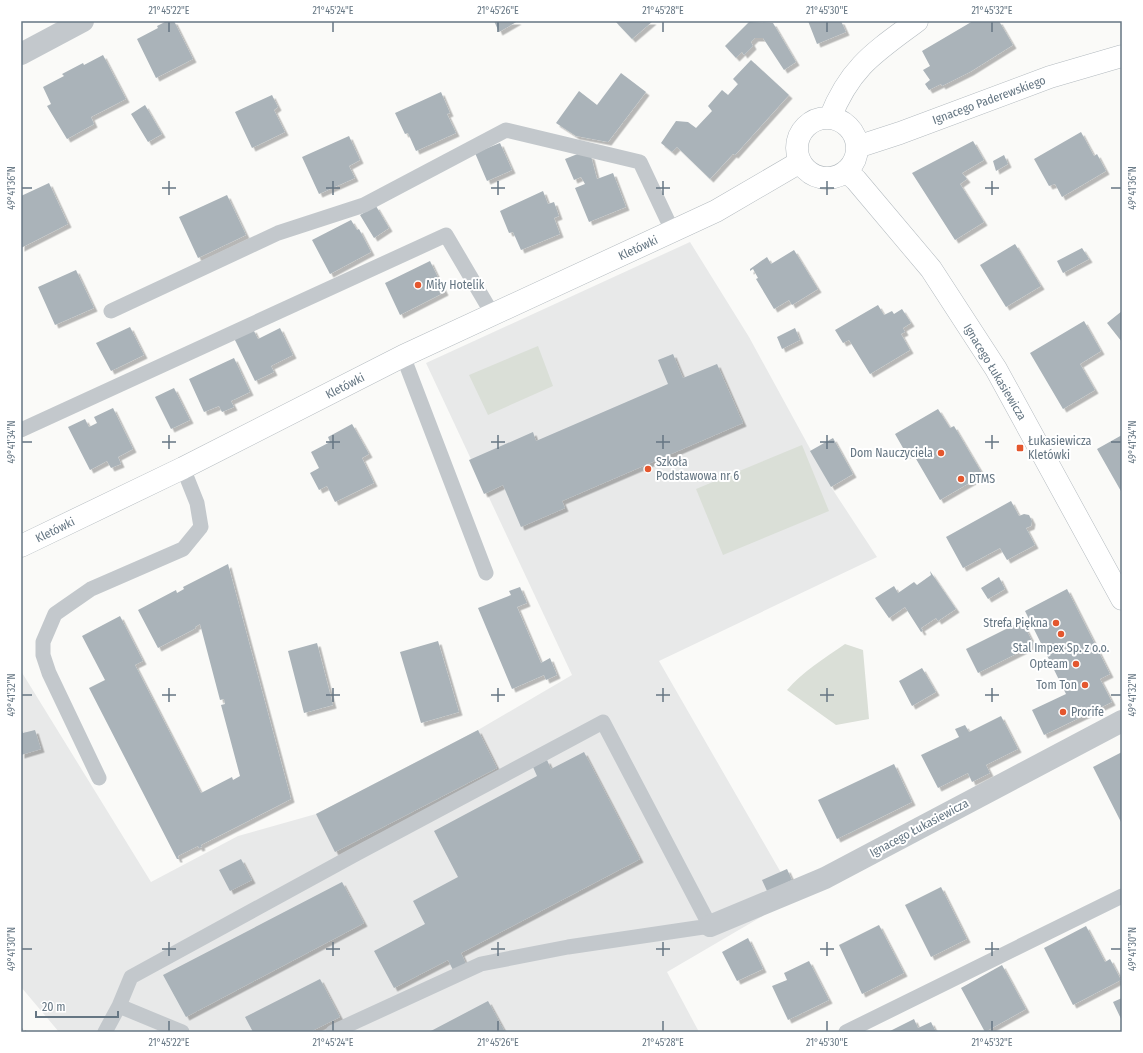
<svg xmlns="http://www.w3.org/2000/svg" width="1143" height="1053" viewBox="0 0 1143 1053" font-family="'Fira Sans Condensed',sans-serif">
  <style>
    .built { fill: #e8e9e9 }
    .green { fill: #dadfd7 }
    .building { fill: #aab3b9; filter: url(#shadow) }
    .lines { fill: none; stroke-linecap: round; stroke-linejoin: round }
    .secondary-casing { stroke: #b3babf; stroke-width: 23 }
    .path { stroke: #bbbfc2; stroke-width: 2.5; stroke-dasharray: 2 2; stroke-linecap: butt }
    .lane { stroke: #c3c8cc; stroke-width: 15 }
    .street { stroke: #c3c8cc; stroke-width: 22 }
    .secondary { stroke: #fff; stroke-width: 22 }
    .ticks { fill: none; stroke: #657683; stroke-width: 1.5 }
    .poi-dot { fill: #e4572e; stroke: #fff; stroke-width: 1.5 }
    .labels { text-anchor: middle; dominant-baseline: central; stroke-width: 4; stroke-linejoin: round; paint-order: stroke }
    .street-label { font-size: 12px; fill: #657683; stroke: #fff }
    .poi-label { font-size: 12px; fill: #657683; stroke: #fff; text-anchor: start }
    .neatline { fill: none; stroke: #657683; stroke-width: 1.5 }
    .ticks-label { font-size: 10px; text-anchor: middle; fill: #657683 }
  </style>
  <defs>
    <filter id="shadow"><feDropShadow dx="3.5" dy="3.5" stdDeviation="0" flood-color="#0004"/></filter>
  </defs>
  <rect width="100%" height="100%" fill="#fafaf8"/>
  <path class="built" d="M690,242L749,337L831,487L877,557L659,661L795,897L667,972L699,1032H59L21,987V671L151,882L238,836L316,814L478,730L572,675L426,363Z"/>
  <path class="green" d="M538,346L553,386L488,415L469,375Z
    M802,445L829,511L723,555L696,489Z
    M845,644L863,650L869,719L836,725L787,690C802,672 825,658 845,644Z"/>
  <path class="building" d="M167,21H174L193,59L156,78L137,39L158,28L157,26Z
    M494,21H518L499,32Z
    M615,21H653L632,39Z
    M808,21H841L846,32L817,44Z
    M973,21H999L1013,45L970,72L942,86L941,84L929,90L925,84L930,80L923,70L930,66L922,51Z
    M749,22L773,23L796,62L784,70L763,38H755L751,42L753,46L744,55L742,52L736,58L725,46Z
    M103,55L126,99L91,117L94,124L67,139L47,106L51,104L43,87L64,76L62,74L83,63L84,65Z
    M751,60L789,95L735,155L733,154L710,179L677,147L672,152L661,143L676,121L688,122L696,128L712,111L708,106L722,90L728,95L738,84L733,79Z
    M621,73L646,92L608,142L576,136L556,123L579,91L597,105Z
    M441,92L450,113L447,114L456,133L416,151L408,133L405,134L395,113Z
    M272,95L278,107L274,110L285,132L252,148L235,112Z
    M145,105L162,134L148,142L131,114Z
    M1081,132L1094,156L1097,154L1106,171L1062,197L1055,184L1049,186L1034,159Z
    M349,136L360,160L349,166L355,178L319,194L302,157Z
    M973,141L984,160L962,173L967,179L960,184L984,222L955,240L912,173Z
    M500,143L512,170L487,181L475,153Z
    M580,153L591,156L597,179L613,173L626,207L589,222L575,188L585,184L581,177L574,180L565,159Z
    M1004,155L1008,164L996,171L993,161Z
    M49,183L68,224L21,248V196Z
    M543,191L548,204L554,202L559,216L554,218L560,234L521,250L513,232L509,233L500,211Z
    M227,195L246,235L198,258L179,217Z
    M376,206L389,228L374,238L360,215Z
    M351,220L357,230L359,229L371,252L330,274L312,240Z
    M1015,244L1041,286L1006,307L980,265Z
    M1082,248L1089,259L1063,273L1057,261Z
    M794,250L818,289L792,305L789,300L774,309L756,279L758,278L753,269L750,271V269L767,257L771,264Z
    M430,261L445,292L400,315L385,283Z
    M76,270L94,308L55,325L38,287Z
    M878,305L884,315L892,311L894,314L902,309L911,323L903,328L905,332L901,334L910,350L870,374L849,340L843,343L835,330Z
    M1122,311V342L1107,323Z
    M1084,321L1101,351L1080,364L1095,390L1063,409L1030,353Z
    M130,327L144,355L111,371L96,343Z
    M280,328L293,355L271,366L274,372L255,381L234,338L253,329L258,339Z
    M795,328L800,340L782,349L777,337Z
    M673,354L683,378L717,364L743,423L562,501L565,508L521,527L503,485L484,494L469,460L533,432L536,441L668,384L658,360Z
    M234,358L250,392L231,401L234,407L222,412L219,406L204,412L189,379Z
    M174,388L190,420L171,429L155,397Z
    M113,408L133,449L118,457L121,464L111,468L107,461L90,470L68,427L85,419L89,427L97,423L94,417Z
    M938,409L950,428L954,426L983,475L940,500L912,452L907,455L895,434Z
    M352,424L369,454L362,458L374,483L335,502L327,486L319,490L310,473L319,468L311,452L330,442L328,437Z
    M1122,435V493L1097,449Z
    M833,438L853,474L831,487L810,451Z
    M1011,501L1019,516L1024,514L1029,515L1032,521L1031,526L1026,528L1035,545L1007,560L1000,548L963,568L946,537Z
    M228,564L291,799L201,845L202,847L199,848L198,846L178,856L179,859H177L89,688L105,680L82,636L120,616L143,661L135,665L201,793L232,777L233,780L240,776L221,705L225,704L224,699L220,700L200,624L195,627L196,628L158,648L138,610L176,590L177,593L184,589L183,587Z
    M930,571L956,609L938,621L936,618L921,628L923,631L921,632L905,607L889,618L875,598L894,586L898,593L914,582L917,585L931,575Z
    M999,577L1005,589L988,599L981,588Z
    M520,587L527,603L517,607L541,663L550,658L557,675L546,680L544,675L512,689L478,608L511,595L509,591Z
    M1067,589L1110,674L1100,679L1112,702L1044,735L1032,710L1066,694L1025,611Z
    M1022,621L1034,645L978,673L966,649Z
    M438,641L459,712L421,723L400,652Z
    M317,643L333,705L304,713L288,651Z
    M922,668L936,692L912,706L899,681Z
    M1001,716L1018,749L986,765L990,773L972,782L968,773L938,788L921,755L959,737L955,729L965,725L969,732Z
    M21,728L23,733L35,730L41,749L21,755Z
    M478,730L497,768L335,852L316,814Z
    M584,752L640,859L461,953L466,964L453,970L448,960L394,988L374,951L425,924L413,901L458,877L434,831L537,776L533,767L547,760L551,769Z
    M1122,752V824L1093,767Z
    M894,764L912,802L837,839L818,800Z
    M241,859L252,880L230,891L219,870Z
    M787,869L792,880L767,891L762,880Z
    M342,882L364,923L186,1017L163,975Z
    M941,887L967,939L931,957L905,905Z
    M879,925L904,973L862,994L839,945Z
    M1086,926L1105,962L1110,959L1121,980L1073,1005L1044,948Z
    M748,938L763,969L737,981L722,952Z
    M809,961L829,1000L788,1020L772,986L787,980L784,973Z
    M1002,965L1026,1009L985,1032L961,988Z
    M320,979L340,1017L310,1032H253L245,1017Z
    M1122,998V1021L1113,1002Z
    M488,1001L505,1032H429Z
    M914,1019L918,1028L931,1022L936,1032H888Z"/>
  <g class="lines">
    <defs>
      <path id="secondary" d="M830,118C850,67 875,52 917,21
        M797 148a30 30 0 1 1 60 0a30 30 0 1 1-60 0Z
        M857,147L900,133L1050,77L1122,56
        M846,171L856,180L931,269L996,369L1122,599
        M21,546L183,468L403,356L716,211L800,162"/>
    </defs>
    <use href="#secondary" class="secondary-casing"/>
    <path class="path" d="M21,1029L26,1032"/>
    <path class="lane" d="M111,311L278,233L364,205L506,130L640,162L673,232
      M403,356L486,573
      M21,430L446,235L493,315
      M99,778L49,673L43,655V642L55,614L91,589L183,549L201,527L197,503L183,468
      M119,1006L182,1032
      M105,1032L119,1006L131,977L356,854L603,722L710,926L568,947L481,964L333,1032
      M846,1032L1122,896"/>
    <path class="street" d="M21,54L83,21
      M710,926L825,878L1122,721"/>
    <use href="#secondary" class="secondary"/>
  </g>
  <path class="ticks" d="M169,22V32M333,22V32M498,22V32M663,22V32M827,22V32M992,22V32M169,181V195M333,181V195M498,181V195M663,181V195M827,181V195M992,181V195M22,188H32M162,188H176M326,188H340M491,188H505M656,188H670M820,188H834M985,188H999M1111,188H1121M169,435V449M333,435V449M498,435V449M663,435V449M827,435V449M992,435V449M22,442H32M162,442H176M326,442H340M491,442H505M656,442H670M820,442H834M985,442H999M1111,442H1121M169,688V702M333,688V702M498,688V702M663,688V702M827,688V702M992,688V702M22,695H32M162,695H176M326,695H340M491,695H505M656,695H670M820,695H834M985,695H999M1111,695H1121M169,942V956M333,942V956M498,942V956M663,942V956M827,942V956M992,942V956M22,949H32M162,949H176M326,949H340M491,949H505M656,949H670M820,949H834M985,949H999M1111,949H1121M169,1021V1031M333,1021V1031M498,1021V1031M663,1021V1031M827,1021V1031M992,1021V1031"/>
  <g class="poi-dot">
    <circle cx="418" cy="285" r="4"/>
    <rect x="1016" y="444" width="8" height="8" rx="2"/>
    <circle cx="941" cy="453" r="4"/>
    <circle cx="648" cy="469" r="4"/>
    <circle cx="961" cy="479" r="4"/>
    <circle cx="1056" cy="623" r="4"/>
    <circle cx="1061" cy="634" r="4"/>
    <circle cx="1076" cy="664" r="4"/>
    <circle cx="1085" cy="685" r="4"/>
    <circle cx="1063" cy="712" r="4"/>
  </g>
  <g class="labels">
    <g class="street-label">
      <text transform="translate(989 100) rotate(-20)">Ignacego Paderewskiego</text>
      <text transform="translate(638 248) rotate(-25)">Kletówki</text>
      <text transform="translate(995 372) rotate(59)">Ignacego Łukasiewicza</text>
      <text transform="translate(345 386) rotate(-27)">Kletówki</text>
      <text transform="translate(55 530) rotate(-26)">Kletówki</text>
      <text transform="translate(919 828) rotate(-28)">Ignacego Łukasiewicza</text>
    </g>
    <g class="poi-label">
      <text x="426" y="285">Miły Hotelik</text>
      <text x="1028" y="441">Łukasiewicza<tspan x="1028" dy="14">Kletówki</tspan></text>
      <text x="933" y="453" text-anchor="end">Dom Nauczyciela</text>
      <text x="656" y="462">Szkoła<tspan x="656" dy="14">Podstawowa nr 6</tspan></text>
      <text x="969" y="479">DTMS</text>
      <text x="1048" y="623" text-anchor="end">Strefa Piękna</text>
      <text x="1061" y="648" text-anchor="middle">Stal Impex Sp. z o.o.</text>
      <text x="1068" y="664" text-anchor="end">Opteam</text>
      <text x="1077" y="685" text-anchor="end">Tom Ton</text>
      <text x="1071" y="712">Prorife</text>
    </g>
  </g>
  <rect width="1143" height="1053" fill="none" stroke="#ffffff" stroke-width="44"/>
  <path d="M36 1011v6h82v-6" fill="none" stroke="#657683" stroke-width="2"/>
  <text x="42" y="1011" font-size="12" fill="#657683" stroke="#ffffff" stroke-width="3" paint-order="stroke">20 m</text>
  <rect x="22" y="22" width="1099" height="1009" class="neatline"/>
  <g class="ticks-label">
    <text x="169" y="14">21°45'22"E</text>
    <text x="333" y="14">21°45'24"E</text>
    <text x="498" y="14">21°45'26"E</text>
    <text x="663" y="14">21°45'28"E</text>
    <text x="827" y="14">21°45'30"E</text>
    <text x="992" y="14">21°45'32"E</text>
    <text transform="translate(11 188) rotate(-90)" y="4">49°41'36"N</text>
    <text transform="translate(1132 188) rotate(-90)" y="4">49°41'36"N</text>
    <text transform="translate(11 442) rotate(-90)" y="4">49°41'34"N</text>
    <text transform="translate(1132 442) rotate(-90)" y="4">49°41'34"N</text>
    <text transform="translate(11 695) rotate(-90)" y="4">49°41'32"N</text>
    <text transform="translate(1132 695) rotate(-90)" y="4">49°41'32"N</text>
    <text transform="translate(11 949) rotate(-90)" y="4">49°41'30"N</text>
    <text transform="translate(1132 949) rotate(-90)" y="4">49°41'30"N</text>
    <text x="169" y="1046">21°45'22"E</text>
    <text x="333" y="1046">21°45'24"E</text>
    <text x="498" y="1046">21°45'26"E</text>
    <text x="663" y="1046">21°45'28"E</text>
    <text x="827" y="1046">21°45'30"E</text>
    <text x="992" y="1046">21°45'32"E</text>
  </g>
</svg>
